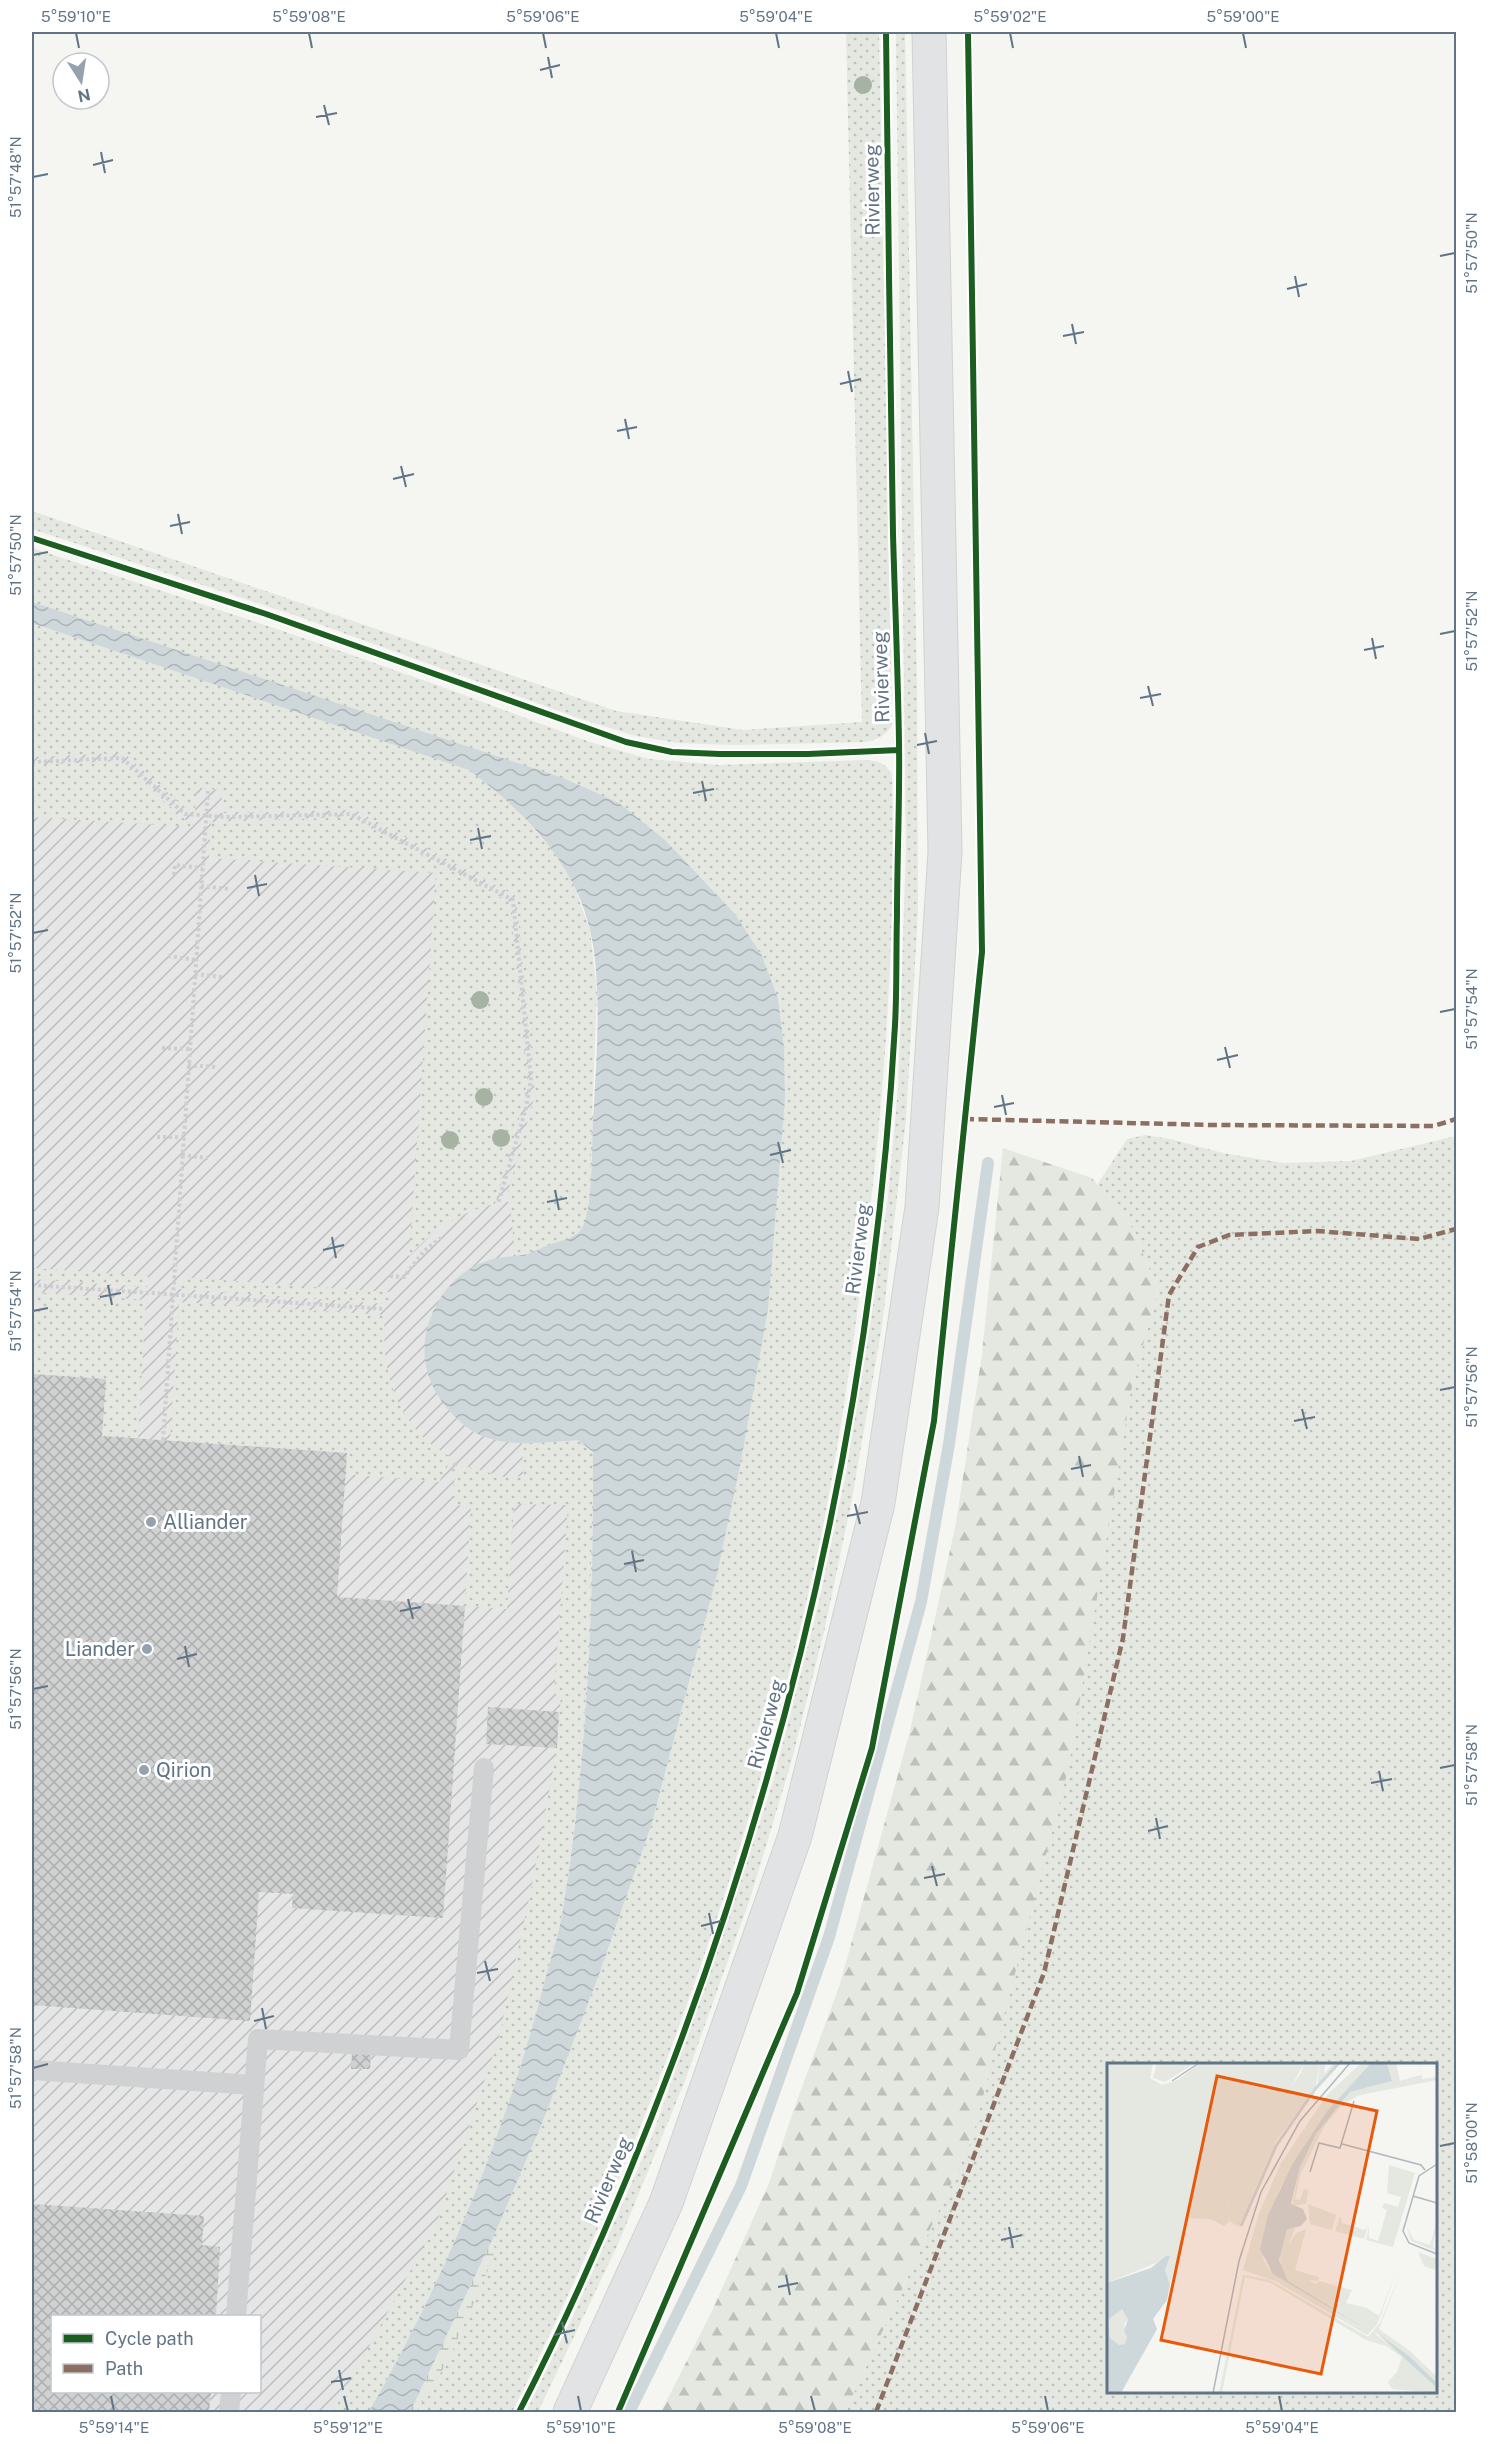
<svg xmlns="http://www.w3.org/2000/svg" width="1488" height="2444" viewBox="0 0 1488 2444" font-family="'Public Sans',sans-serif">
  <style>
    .industrial { fill: url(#industrial-furrows); fill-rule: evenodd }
    .grass { fill: url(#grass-dots); fill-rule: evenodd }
    .forest { fill: url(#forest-firs) }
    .wetland { fill: url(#wetland-marsh) }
    .water { fill: url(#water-waves) }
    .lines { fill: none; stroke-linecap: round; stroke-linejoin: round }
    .stream { stroke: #ced7da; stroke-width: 12 }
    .building { fill: url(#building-cross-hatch) }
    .primary-casing { stroke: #d0d2d2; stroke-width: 35 }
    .path { stroke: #cecece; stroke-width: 4; stroke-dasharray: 3 3; stroke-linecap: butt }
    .lane { stroke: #d0d1d2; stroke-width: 20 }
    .primary { stroke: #e2e3e4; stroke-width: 33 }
    .quiet { stroke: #8d6e63; stroke-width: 4.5; stroke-dasharray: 9 4.5; stroke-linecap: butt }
    .cycleway-casing { stroke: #fff; stroke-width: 10 }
    .cycleway { stroke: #1b5e20; stroke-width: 6 }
    .tree { fill: #a6b2a2 }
    .ticks { fill: none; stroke: #617486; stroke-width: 2 }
    .poi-dot { fill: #95a1ac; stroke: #fff; stroke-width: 2 }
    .labels { text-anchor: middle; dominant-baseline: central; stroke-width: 6; stroke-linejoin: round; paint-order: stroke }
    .street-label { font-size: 20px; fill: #617486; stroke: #fff }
    .poi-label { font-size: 20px; fill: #617486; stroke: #fff; text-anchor: start }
    .inset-river { fill: none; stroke: #ced7da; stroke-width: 3 }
    .inset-road { fill: none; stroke: #b1b9c0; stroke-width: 1.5 }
    .view { fill: #e8590c; fill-opacity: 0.15; stroke: #e8590c; stroke-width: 3 }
    .inset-edge { fill: none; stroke: #617486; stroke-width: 3 }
    .neatline { fill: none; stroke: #617486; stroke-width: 2 }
    .ticks-label { font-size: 15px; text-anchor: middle; fill: #617486 }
  </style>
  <defs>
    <pattern id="industrial-furrows" width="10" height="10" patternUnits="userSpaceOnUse" patternTransform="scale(1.5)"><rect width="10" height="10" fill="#e5e6e5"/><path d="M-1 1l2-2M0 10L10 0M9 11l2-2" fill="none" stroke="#bdbfbf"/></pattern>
    <pattern id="grass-dots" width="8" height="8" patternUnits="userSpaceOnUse" patternTransform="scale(1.5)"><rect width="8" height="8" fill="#e4e8e0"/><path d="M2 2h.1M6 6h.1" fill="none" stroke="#bcc1bb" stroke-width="1.8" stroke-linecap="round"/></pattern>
    <pattern id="forest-firs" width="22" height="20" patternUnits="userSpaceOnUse" patternTransform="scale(1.5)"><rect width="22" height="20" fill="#e4e8e0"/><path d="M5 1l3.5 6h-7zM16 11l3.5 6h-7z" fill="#bcc1bb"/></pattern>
    <pattern id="wetland-marsh" width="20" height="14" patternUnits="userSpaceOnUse" patternTransform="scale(1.5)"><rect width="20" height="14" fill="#e4e8e0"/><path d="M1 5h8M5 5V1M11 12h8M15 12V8" fill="none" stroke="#bcc1bb"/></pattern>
    <pattern id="water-waves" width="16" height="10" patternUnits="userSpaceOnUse" patternTransform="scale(1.5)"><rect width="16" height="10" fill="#ced7da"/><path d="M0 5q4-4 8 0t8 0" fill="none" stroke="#abb3b6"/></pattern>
    <pattern id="building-cross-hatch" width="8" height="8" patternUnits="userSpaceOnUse" patternTransform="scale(1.5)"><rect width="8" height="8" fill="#d0d1d1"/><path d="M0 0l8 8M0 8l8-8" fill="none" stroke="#acaeaf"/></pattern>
  </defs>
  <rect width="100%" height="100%" fill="#f5f5f2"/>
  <path class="industrial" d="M32,611L480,763L696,1437L388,2412H32ZM52,2316H260V2392H52Z"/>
  <path class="grass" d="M846,32H879L892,725C885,736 879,739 866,742L735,745L678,743L636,736L581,719L294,615L32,529V511L616,711L743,730L862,722Z
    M896,32H905L917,688L918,912L906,1120L882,1326L852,1499L824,1632L791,1763L750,1899L686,2078L619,2242L538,2412H526L573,2316L651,2139L723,1935L773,1782L818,1606L846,1473L872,1313L888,1197L898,1089L906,849Z
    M32,548L283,631L437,685L590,742L649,759L719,765L868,760C880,761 885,764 892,774C896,933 885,1093 865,1251C853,1349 839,1448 819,1546C754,1846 649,2138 512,2412H410L600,1972L652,1823L716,1579L785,1097L784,1046L778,999L735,914L701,880L503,794L551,848L571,877L590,930L597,991L589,1200C587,1208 587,1220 583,1227C577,1239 528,1254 515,1255L510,1202H505L534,1098V1080L516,896L355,810L221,813L222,790L196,788L195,812L188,811L124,753L32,757Z
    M120,761L193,827L32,817V765Z
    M350,817L510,902L527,1078L524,1102L495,1204C460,1212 432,1230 409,1257L436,873L209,858L211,822Z
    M1145,1135L1170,1139L1223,1153L1283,1163L1351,1161L1456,1136V2412H845L972,2139L1133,1380L1158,1291L1133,1229L1097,1185L1127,1139ZM1108,2064H1436V2392H1108Z
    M32,1268L148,1276L147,1287L32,1279Z
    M180,1277L372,1291L391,1292L387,1304L180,1289Z
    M32,1292L146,1300L138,1438L102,1436L105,1379L32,1374Z
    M179,1302L385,1315C381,1359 390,1403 422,1436C430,1445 442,1451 452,1458L439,1482L345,1474L346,1453L170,1440Z
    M579,1440L593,1452C591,1605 588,1757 563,1908C559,1936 549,1963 542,1991C504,2137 444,2280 369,2412H333L437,2222L499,2037L531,1890L557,1748L561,1695L554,1694L568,1505L514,1504L507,1609L465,1606L471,1506L452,1505L454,1481L462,1465L504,1477L523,1476L522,1443Z"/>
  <path class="forest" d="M1003,1148L1092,1178L1133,1229L1158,1291L1133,1380L1069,1766L972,2139L845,2412H661L713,2309L769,2183L795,2106L840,1984L910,1731L956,1523L982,1354Z"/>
  <path class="wetland" d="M492,2240L496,2252L448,2361L416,2412H383L479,2248Z"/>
  <path class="water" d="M32,602L563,778L619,803L665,840L735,914L762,956L778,999L784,1046L785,1097L768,1309L741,1461L716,1579L652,1823L600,1972L542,2123L492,2240L410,2412H369C444,2280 504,2137 542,1991C549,1963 559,1936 563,1908C588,1758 594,1604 593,1452L578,1440C541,1442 497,1451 465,1426C440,1405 421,1376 425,1341C430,1305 451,1273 487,1261C500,1256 515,1257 528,1254C537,1252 545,1245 554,1243C564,1240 576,1238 582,1228C593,1211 592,1144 593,1122C596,1064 603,986 590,930C575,863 523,810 469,770L32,623Z"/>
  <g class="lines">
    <path class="stream" d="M629,2412L741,2186L829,1937L921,1602L949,1444L988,1163"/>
  </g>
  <path class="building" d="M32,1374L106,1379L102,1436L347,1453L337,1597L465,1606L443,1918L292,1908L293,1894L259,1892L250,2021L32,2005Z
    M488,1707L559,1712L557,1748L486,1744Z
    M352,2052L371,2053L370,2069H351Z
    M32,2204L204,2216L202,2245L220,2247L216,2316H52V2392H211L209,2412H32Z"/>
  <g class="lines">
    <defs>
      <path id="primary" d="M570,2412L666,2203L795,1836L878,1503L922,1207L945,852L929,32"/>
    </defs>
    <use href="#primary" class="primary-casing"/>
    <path class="path" d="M32,762L122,758L185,814L226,817L351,814L513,900L531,1080L526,1108L498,1204
      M174,875L175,865L202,868
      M201,886L229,889
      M168,956L196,960
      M195,974L222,977
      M162,1048L189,1049
      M188,1065L215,1067
      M157,1137H183
      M182,1155L208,1158
      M390,1276L404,1277L424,1251L441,1238
      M32,1285L386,1309
      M163,1440L208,791
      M452,1471L457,1461"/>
    <path class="lane" d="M32,2070L253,2085
      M236,2316L258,2039L459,2050L484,1768
      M229,2412L231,2392"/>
    <use href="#primary" class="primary"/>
    <path class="quiet" d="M965,1119L1213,1125L1434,1126L1456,1119
      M876,2412L1044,1973L1123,1638L1169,1295L1198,1247L1229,1235L1317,1231L1419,1239L1456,1229"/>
    <defs>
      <path id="cycleway" d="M32,538L266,614L626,742L672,752L720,754H808L899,750
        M519,2412C577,2299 627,2183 672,2064C798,1731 875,1382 895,1025C897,988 896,951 897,915C897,858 900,800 899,743C898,673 895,604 893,534C890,367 888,199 886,32
        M618,2412L797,1993L872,1748L934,1421L982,952L968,32"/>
    </defs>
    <use href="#cycleway" class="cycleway-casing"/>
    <use href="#cycleway" class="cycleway"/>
  </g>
  <g class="tree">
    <circle cx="863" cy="85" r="9"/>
    <circle cx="480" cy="1000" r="9"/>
    <circle cx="484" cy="1097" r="9"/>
    <circle cx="501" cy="1138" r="9"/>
    <circle cx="450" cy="1140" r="9"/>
  </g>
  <path class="ticks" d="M76,33L79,48M309,33L312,48M543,33L546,48M776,33L779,48M1010,33L1013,48M1243,33L1246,48M548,57L552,78M540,70L560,65M324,105L329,125M316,117L337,113M101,152L105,173M93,165L113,160M33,177L48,174M1440,256L1455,253M1295,276L1299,297M1287,289L1307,284M1072,324L1076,344M1063,336L1084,332M848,371L852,392M840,384L861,379M625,419L629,439M617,431L637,427M401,466L406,487M393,479L414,474M178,514L182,534M170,526L190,522M33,555L48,552M1440,634L1455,631M1372,638L1376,659M1364,650L1384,646M1148,686L1153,706M1140,698L1161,694M925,733L929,754M917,745L937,741M702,781L706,801M693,793L714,789M478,828L482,849M470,840L491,836M255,875L259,896M247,888L267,884M33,933L48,930M1440,1012L1455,1009M1225,1047L1230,1068M1217,1060L1238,1055M1002,1095L1006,1115M994,1107L1014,1103M778,1142L783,1163M770,1155L791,1150M555,1190L559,1210M547,1202L567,1198M332,1237L336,1258M323,1250L344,1245M108,1285L112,1305M100,1297L121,1293M33,1311L48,1308M1440,1390L1455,1387M1302,1409L1307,1429M1294,1421L1315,1417M1079,1456L1083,1477M1071,1469L1091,1465M855,1504L860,1524M847,1516L868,1512M632,1551L636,1572M624,1564L644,1560M408,1599L413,1619M400,1611L421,1607M185,1646L189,1667M177,1659L197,1654M33,1689L48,1686M1440,1768L1455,1765M1379,1771L1383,1791M1371,1783L1392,1779M1156,1818L1160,1839M1148,1831L1168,1826M932,1866L937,1886M924,1878L945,1874M709,1913L713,1934M701,1926L721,1921M485,1961L490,1981M477,1973L498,1969M262,2008L266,2029M254,2021L274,2016M33,2068L48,2064M1440,2146L1455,2143M1009,2227L1013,2248M1001,2240L1022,2235M786,2275L790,2295M778,2287L798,2283M562,2322L567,2343M554,2335L575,2330M339,2370L343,2390M331,2382L351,2378M111,2396L114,2411M344,2396L348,2411M578,2396L581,2411M811,2396L815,2411M1045,2396L1048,2411M1279,2396L1282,2411"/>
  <g class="poi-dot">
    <circle cx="151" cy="1522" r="6"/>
    <circle cx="147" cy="1649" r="6"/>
    <circle cx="144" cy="1770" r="6"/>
  </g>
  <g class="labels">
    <g class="street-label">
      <text transform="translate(872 190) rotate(-91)">Rivierweg</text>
      <text transform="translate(881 677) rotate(-92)">Rivierweg</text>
      <text transform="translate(858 1249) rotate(-83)">Rivierweg</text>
      <text transform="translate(766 1724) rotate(-75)">Rivierweg</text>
      <text transform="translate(608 2180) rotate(-67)">Rivierweg</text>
    </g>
    <g class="poi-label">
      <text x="163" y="1522">Alliander</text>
      <text x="135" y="1649" text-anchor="end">Liander</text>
      <text x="156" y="1770">Qirion</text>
    </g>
  </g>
  <g transform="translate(1107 2063)">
    <rect width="330" height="330" fill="#f5f5f2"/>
    <path d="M0,0H46L43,15L55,22L71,17L93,0H197L119,145L123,158L117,163L103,156L80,155L73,185L65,182L0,216ZM50,0H88L58,19L46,15ZM213,0H218L217,11L227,0H234L210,26ZM254,0H264L221,47L173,125L156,196L162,206L174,207L173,191L180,165L188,164L182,182L189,170L199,166L188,207L212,214L211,218L202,217L209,221L212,218L245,227L239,240L260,245L272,253L291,203L270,262L260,272L168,218L136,207L152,150L174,100L220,32ZM280,0H289L293,18L314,12L312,0L315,16L330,14V17L253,32L236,41L218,62L194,110L188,136L193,137L197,126L201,127L199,141L185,143L193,104L209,71L243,29L285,18ZM282,102L308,110L286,184L259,177L262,163V175L271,178L280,147L275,145L277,140L291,144L294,134L280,130ZM201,141L229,152L225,167L203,161ZM233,153L235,160L258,167L261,162L257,176L228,168ZM330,157L326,183L329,188L304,178L300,165L307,177L323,182ZM311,189L330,196L328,207L317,203ZM296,204L272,266L303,288L330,314V320L270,270L259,277L164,220L138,214L115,330H112L136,212L163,217L261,274L273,260Z" fill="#e4e8e0"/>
    <path d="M197,0H213L208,25L169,78L132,164L124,159L119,146L159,58L194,10ZM65,182L73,185L63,222L58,207L61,195L0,220V216L19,206L9,193L31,200ZM15,246L21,257L17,261L20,274L18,281L11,282L3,275L1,257ZM268,271L293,289L330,325V330L285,326L281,319L290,309L295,294L279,283L259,277Z" fill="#e4e8e0"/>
    <path d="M264,0H280L285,18L243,29L209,71L193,104L184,141L196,146L200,156L194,163L180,166L172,197L181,218L264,269L166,211L153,186L161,152L186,100L221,47ZM59,193H63L58,207L63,222L60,237L46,256L50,266L14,330H4L0,327V220L44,205ZM15,246L21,257L17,267L20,274L18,281L12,282L3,275L1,257ZM269,269L302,293L330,320V325Z" fill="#ced7da" fill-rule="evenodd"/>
    <path class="inset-river" d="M134,163L169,83L209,25L232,0"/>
    <path class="inset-road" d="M65,18L92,0M235,81L314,102L318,107M330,101L312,113L296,168L302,180L330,191M203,109L212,80L233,85L247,38M306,133L330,140M106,330L132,198L154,129L193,58L243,0"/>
    <path class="view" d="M110,13L270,48L214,311L54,277Z"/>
    <rect width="330" height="330" class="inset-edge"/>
  </g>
  <rect width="1488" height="2444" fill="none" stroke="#ffffff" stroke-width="66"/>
  <rect x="51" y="2315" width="210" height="78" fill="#ffffff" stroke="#c0c7cf" stroke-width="1.5"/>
  <rect x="63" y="2334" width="30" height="9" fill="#1b5e20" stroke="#c0c7cf" stroke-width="1.5"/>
  <text x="105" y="2345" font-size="18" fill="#617486">Cycle path</text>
  <rect x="63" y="2364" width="30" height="9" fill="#8d6e63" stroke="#c0c7cf" stroke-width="1.5"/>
  <text x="105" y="2375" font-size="18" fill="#617486">Path</text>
  <g transform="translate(81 81) rotate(168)"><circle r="28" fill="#ffffff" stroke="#c0c7cf" stroke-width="1.5"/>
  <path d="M0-4.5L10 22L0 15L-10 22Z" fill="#95a1ac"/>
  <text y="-9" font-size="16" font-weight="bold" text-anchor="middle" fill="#617486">N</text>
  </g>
  <rect x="33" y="33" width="1422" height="2378" class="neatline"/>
  <g class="ticks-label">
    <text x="76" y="22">5°59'10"E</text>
    <text x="309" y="22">5°59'08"E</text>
    <text x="543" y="22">5°59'06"E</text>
    <text x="776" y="22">5°59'04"E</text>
    <text x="1010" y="22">5°59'02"E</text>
    <text x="1243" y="22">5°59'00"E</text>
    <text transform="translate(16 177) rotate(-90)" y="5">51°57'48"N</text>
    <text transform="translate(1472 253) rotate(-90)" y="5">51°57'50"N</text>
    <text transform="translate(16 555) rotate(-90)" y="5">51°57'50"N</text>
    <text transform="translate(1472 631) rotate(-90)" y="5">51°57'52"N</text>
    <text transform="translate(16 933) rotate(-90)" y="5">51°57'52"N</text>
    <text transform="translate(1472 1009) rotate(-90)" y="5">51°57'54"N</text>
    <text transform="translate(16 1311) rotate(-90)" y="5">51°57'54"N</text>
    <text transform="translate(1472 1387) rotate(-90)" y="5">51°57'56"N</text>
    <text transform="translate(16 1689) rotate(-90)" y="5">51°57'56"N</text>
    <text transform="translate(1472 1765) rotate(-90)" y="5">51°57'58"N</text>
    <text transform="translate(16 2068) rotate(-90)" y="5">51°57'58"N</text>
    <text transform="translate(1472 2143) rotate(-90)" y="5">51°58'00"N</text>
    <text x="114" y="2433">5°59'14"E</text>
    <text x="348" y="2433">5°59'12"E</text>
    <text x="581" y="2433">5°59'10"E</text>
    <text x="815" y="2433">5°59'08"E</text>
    <text x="1048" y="2433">5°59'06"E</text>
    <text x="1282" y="2433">5°59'04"E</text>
  </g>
</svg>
